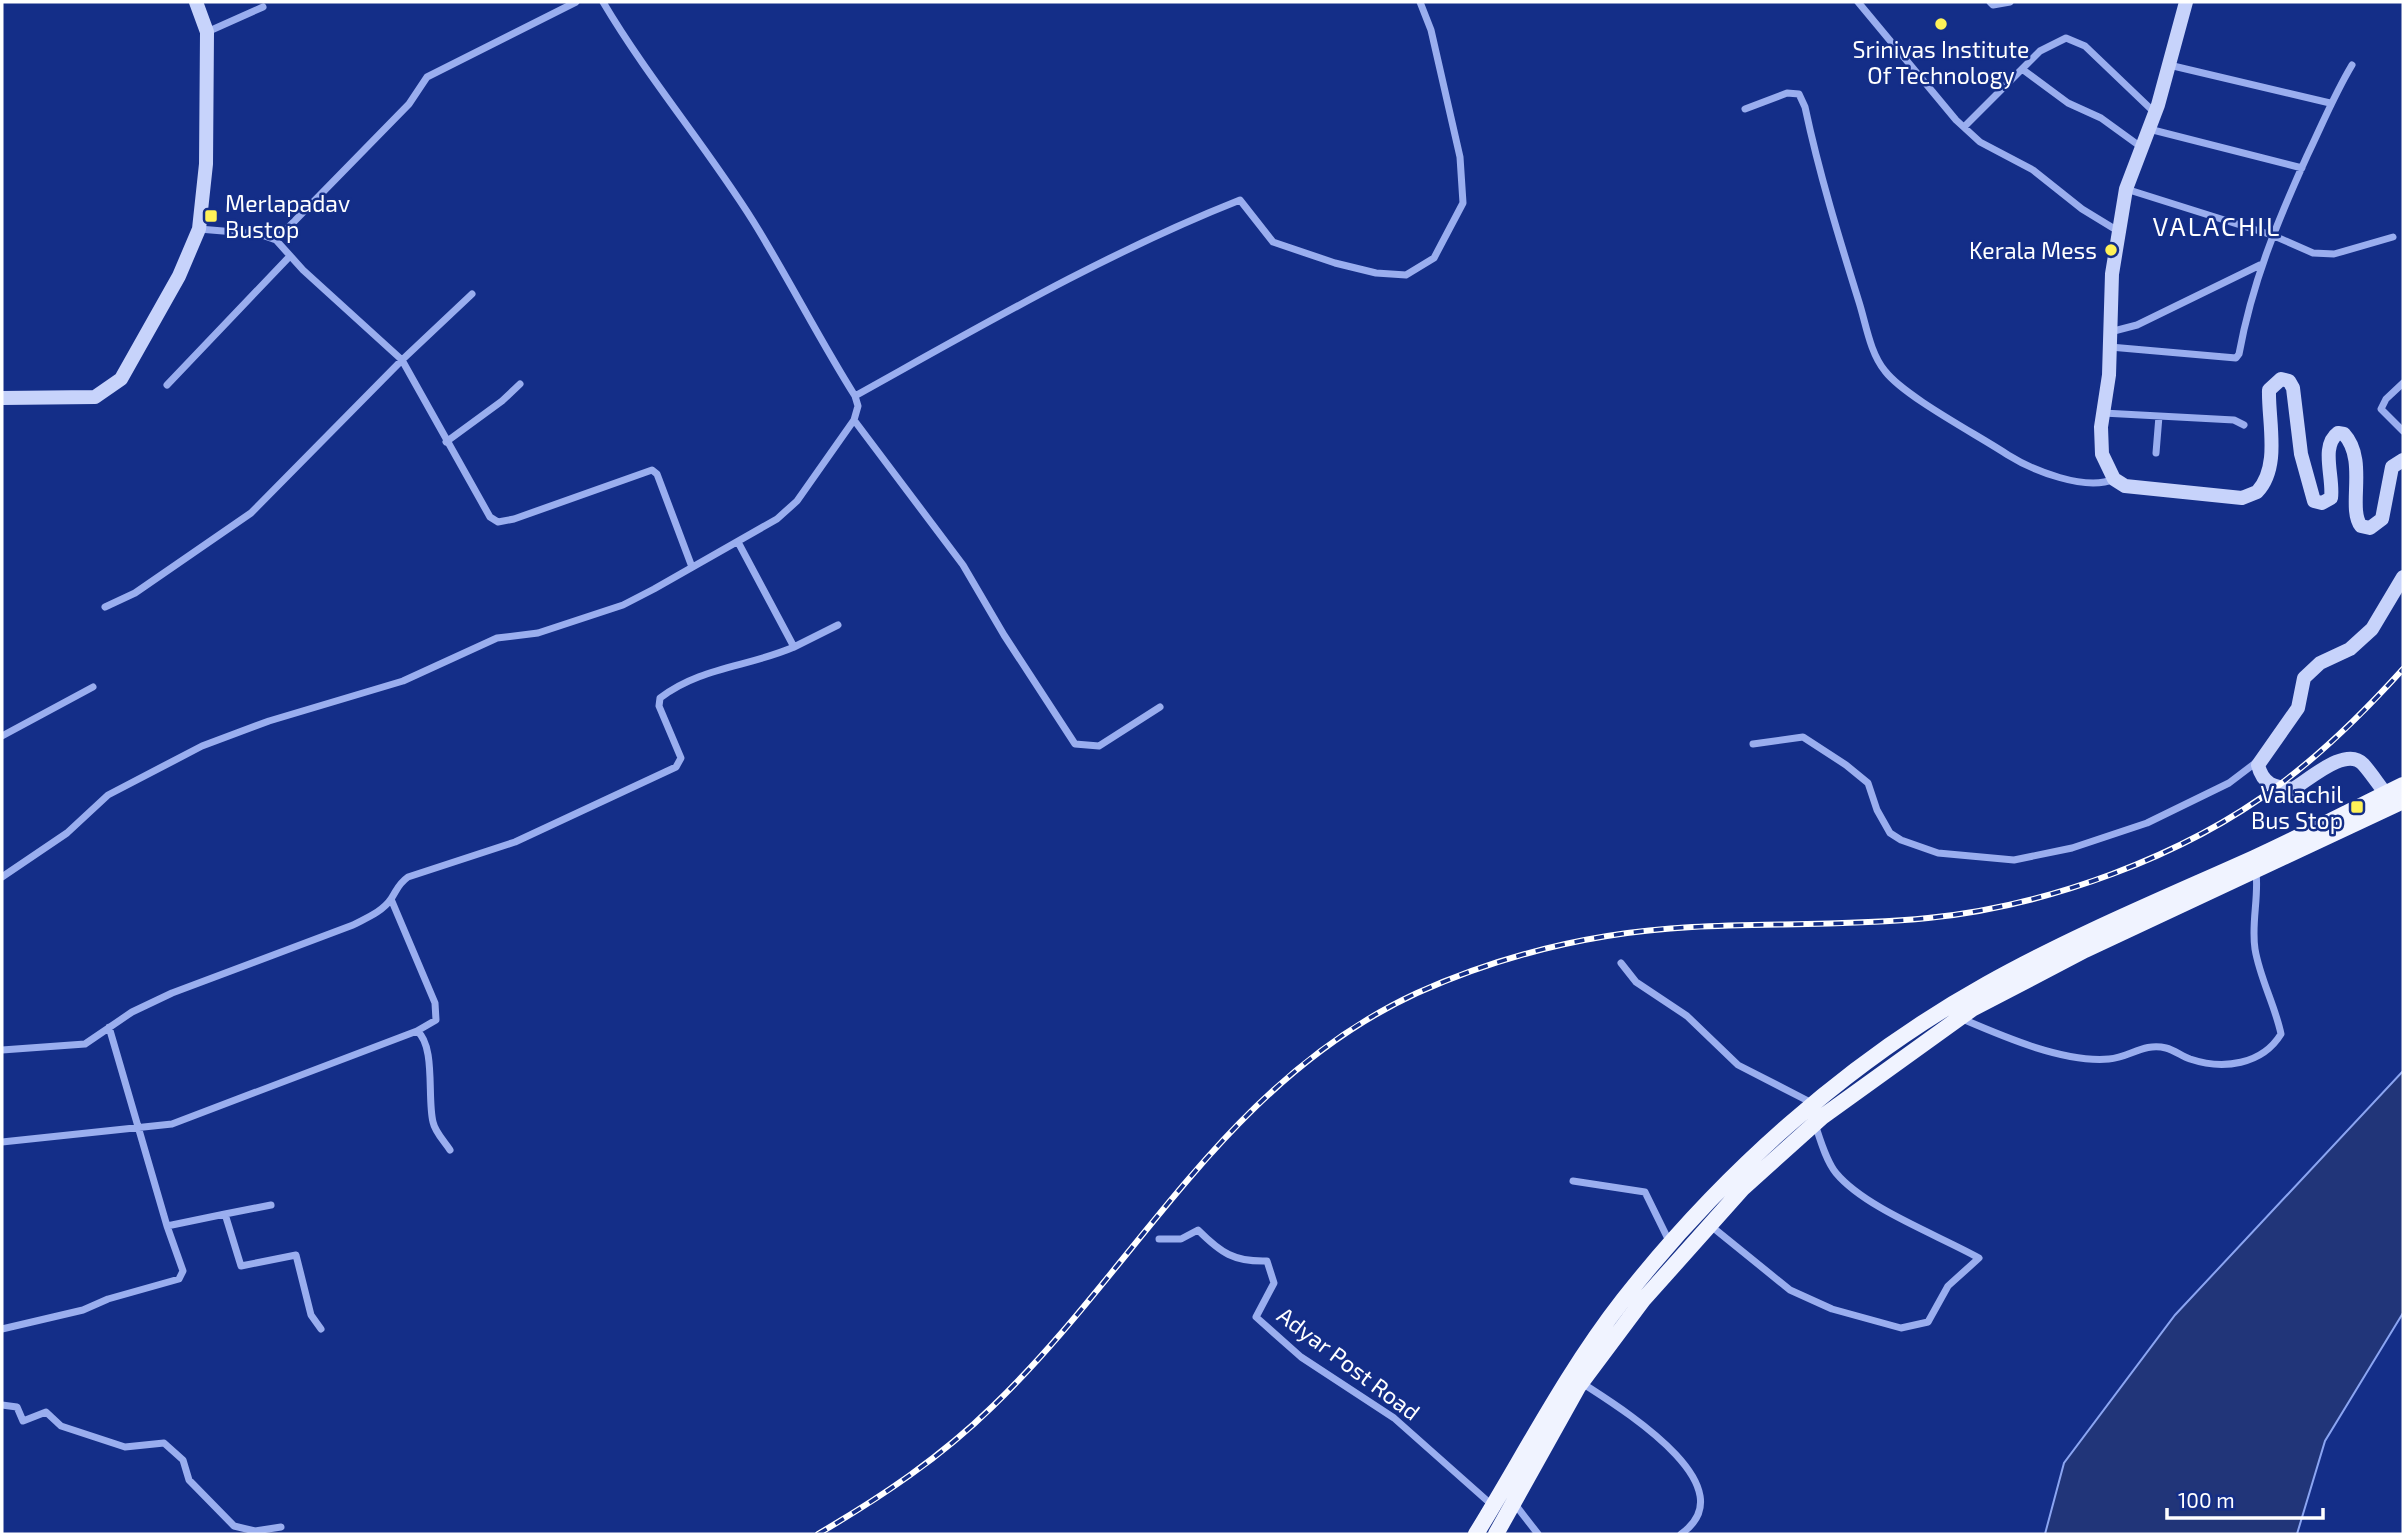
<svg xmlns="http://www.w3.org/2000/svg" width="2405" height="1536" viewBox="0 0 2405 1536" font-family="'Exo 2',sans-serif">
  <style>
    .water { fill: #213579; stroke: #8ba5f2; stroke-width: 2 }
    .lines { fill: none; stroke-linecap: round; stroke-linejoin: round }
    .minor { stroke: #9aaeef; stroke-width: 7 }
    .secondary { stroke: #c7d3fb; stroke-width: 14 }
    .trunk { stroke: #f0f3ff; stroke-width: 16 }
    .rail-casing { stroke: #fff; stroke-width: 6 }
    .rail { stroke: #142e88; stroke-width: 3.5; stroke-dasharray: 10; stroke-linecap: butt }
    .poi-dot { fill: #fff258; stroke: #142e88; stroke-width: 2.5 }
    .labels { text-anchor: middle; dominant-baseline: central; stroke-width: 5; stroke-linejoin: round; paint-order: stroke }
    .poi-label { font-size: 23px; fill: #fff; stroke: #142e88; text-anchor: end }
    .street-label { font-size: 23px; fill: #fff; stroke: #142e88 }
    .quarter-label { font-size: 26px; letter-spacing: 2px; fill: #fff; stroke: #142e88 }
  </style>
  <rect width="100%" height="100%" fill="#142e88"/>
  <path class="water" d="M2403,1071V1313L2325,1441L2297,1534H2045L2064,1463L2175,1315Z"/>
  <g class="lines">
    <path class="minor" d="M1858,2L1956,120L1980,142L2033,170L2082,209L2118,231
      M1990,2L1993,5L2010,2
      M207,32L263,7
      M2169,65L2330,103
      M2022,69L2068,103L2101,118L2141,147
      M1745,109L1787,93L1799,94L1805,107C1819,173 1839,238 1859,302C1866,324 1870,353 1885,371C1905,397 1978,435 2008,455C2032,470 2086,492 2114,479
      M1964,127L2040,51L2066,38L2085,46L2154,112
      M2149,129L2302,168
      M2126,189L2272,235L2313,253L2334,254L2393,237
      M199,229L259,234L276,240L303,270L402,360L490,517L498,522L514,519L652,470L657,474L692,567
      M276,240L409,104L427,77L576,2
      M2110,332L2137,325L2260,265
      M2110,347L2236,358L2239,354C2252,283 2277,222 2307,156C2322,125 2334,95 2352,65
      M2403,383L2386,399L2381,409L2403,431
      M167,385L290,256
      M855,396C981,326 1106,253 1240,200L1273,242L1335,263L1376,273L1406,275L1434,258L1463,203L1460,157L1431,30L1420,2
      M2103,413L2234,420L2244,425
      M854,420L963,565L1004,635L1075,744L1099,746L1160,707
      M446,442L502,401L520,384
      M2156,453L2159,416
      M105,607L135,593L251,513L402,360L472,294
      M794,647L838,625
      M2,736L93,687
      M1753,744L1803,737L1846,765L1868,783L1877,810L1890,833L1901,840L1938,853L2014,860L2072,848L2147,823L2229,783L2258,761
      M2,877L67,833L108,795L202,746L269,721L403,681L497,638L538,633L623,605L654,589L777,519L797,501L854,420L858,406L855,396C819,339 789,279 753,221C706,146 648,78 603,2
      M391,899L435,1003L436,1020L417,1031
      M1621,963L1636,982L1687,1016L1738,1065L1814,1104
      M1960,1018C2002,1036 2063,1063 2109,1059C2129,1058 2144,1042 2166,1048C2174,1050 2182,1056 2190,1059C2223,1070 2262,1065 2281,1034C2275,1005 2260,979 2255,949C2251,923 2259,898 2256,872
      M109,1027L167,1226L225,1214L241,1266L296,1255L311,1315L321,1329
      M2,1050L85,1044L132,1012L172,993L353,925C366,918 382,912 391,899C397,890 398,884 408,877L515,842L676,767L681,758L659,706L660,698C700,667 748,667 794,647L738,542
      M2,1142L172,1124L417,1031C436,1046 427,1098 433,1122C435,1132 444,1141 450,1150
      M1573,1181L1645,1192L1670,1243
      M225,1214L271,1205
      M1711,1226L1790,1290L1832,1309L1901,1328L1928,1322L1948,1286L1979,1258C1938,1235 1865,1208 1836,1173C1826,1161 1820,1139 1815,1124
      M1159,1239H1181L1198,1230C1221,1253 1234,1262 1267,1261L1274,1283L1256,1317L1301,1357L1394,1418L1492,1505
      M2,1329L83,1310L108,1299L179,1279L183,1271L167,1226
      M1582,1383C1617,1406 1750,1486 1681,1534
      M2,1405L17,1407L23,1421L46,1412L61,1426L125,1447L164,1443L183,1460L189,1480L234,1526L255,1531L281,1527
      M1514,1503L1538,1534"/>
    <path class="secondary" d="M2186,2L2158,105L2126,189L2112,274L2109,375L2101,427L2102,454L2114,479L2125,486L2242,498L2257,492C2281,467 2268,421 2269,390L2281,379L2289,381L2293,388L2301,454L2314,501L2322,503L2331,498C2334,478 2320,446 2338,433L2344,434C2368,460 2347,508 2361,526L2370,528L2382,519L2392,467L2403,460
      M2,398L95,397L121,379L179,276L199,229L206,164L207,32L196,2
      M2391,800C2381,789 2373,775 2363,764C2346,746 2310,779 2293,789C2274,787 2263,785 2258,765L2298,708L2304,678L2320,663L2350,649L2372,629L2403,577"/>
    <path class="trunk" d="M1476,1534C1524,1456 1566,1373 1623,1300C1722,1174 1847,1062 1987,984C2073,936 2165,898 2254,858C2304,835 2354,809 2403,785
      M1496,1534L1578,1387L1643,1300L1743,1188L1822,1117L1972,1009L2085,950L2403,801"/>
    <defs>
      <path id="rail" d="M818,1534C881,1497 940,1458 993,1406C1138,1266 1225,1082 1417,993C1504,954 1596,932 1692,927C1770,923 1850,926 1928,918C2047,906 2183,857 2279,785C2325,751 2365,711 2403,669"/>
    </defs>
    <use href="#rail" class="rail-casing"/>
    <use href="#rail" class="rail"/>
  </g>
  <g class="poi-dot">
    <circle cx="1941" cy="24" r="7"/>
    <rect x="204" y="209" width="14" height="14" rx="3.5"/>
    <circle cx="2111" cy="250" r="7"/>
    <rect x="2350" y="800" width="14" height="14" rx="3.5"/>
  </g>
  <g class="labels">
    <g class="poi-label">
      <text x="1941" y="49" text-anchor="middle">Srinivas Institute<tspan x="1941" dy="26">Of Technology</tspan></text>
      <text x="225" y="203" text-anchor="start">Merlapadav<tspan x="225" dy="26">Bustop</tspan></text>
      <text x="2097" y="250">Kerala Mess</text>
      <text x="2343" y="794">Valachil<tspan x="2343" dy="26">Bus Stop</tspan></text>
    </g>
    <g class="street-label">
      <text transform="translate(1349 1363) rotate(37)">Adyar Post Road</text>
    </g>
    <g class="quarter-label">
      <text x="2217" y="225">VALACHIL</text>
    </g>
  </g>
  <rect width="2405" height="1536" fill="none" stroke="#ffffff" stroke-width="7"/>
  <path d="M2167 1508v10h156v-10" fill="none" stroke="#ffffff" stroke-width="3.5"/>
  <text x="2178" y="1508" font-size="21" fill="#ffffff" stroke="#142e88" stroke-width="5" paint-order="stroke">100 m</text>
</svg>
